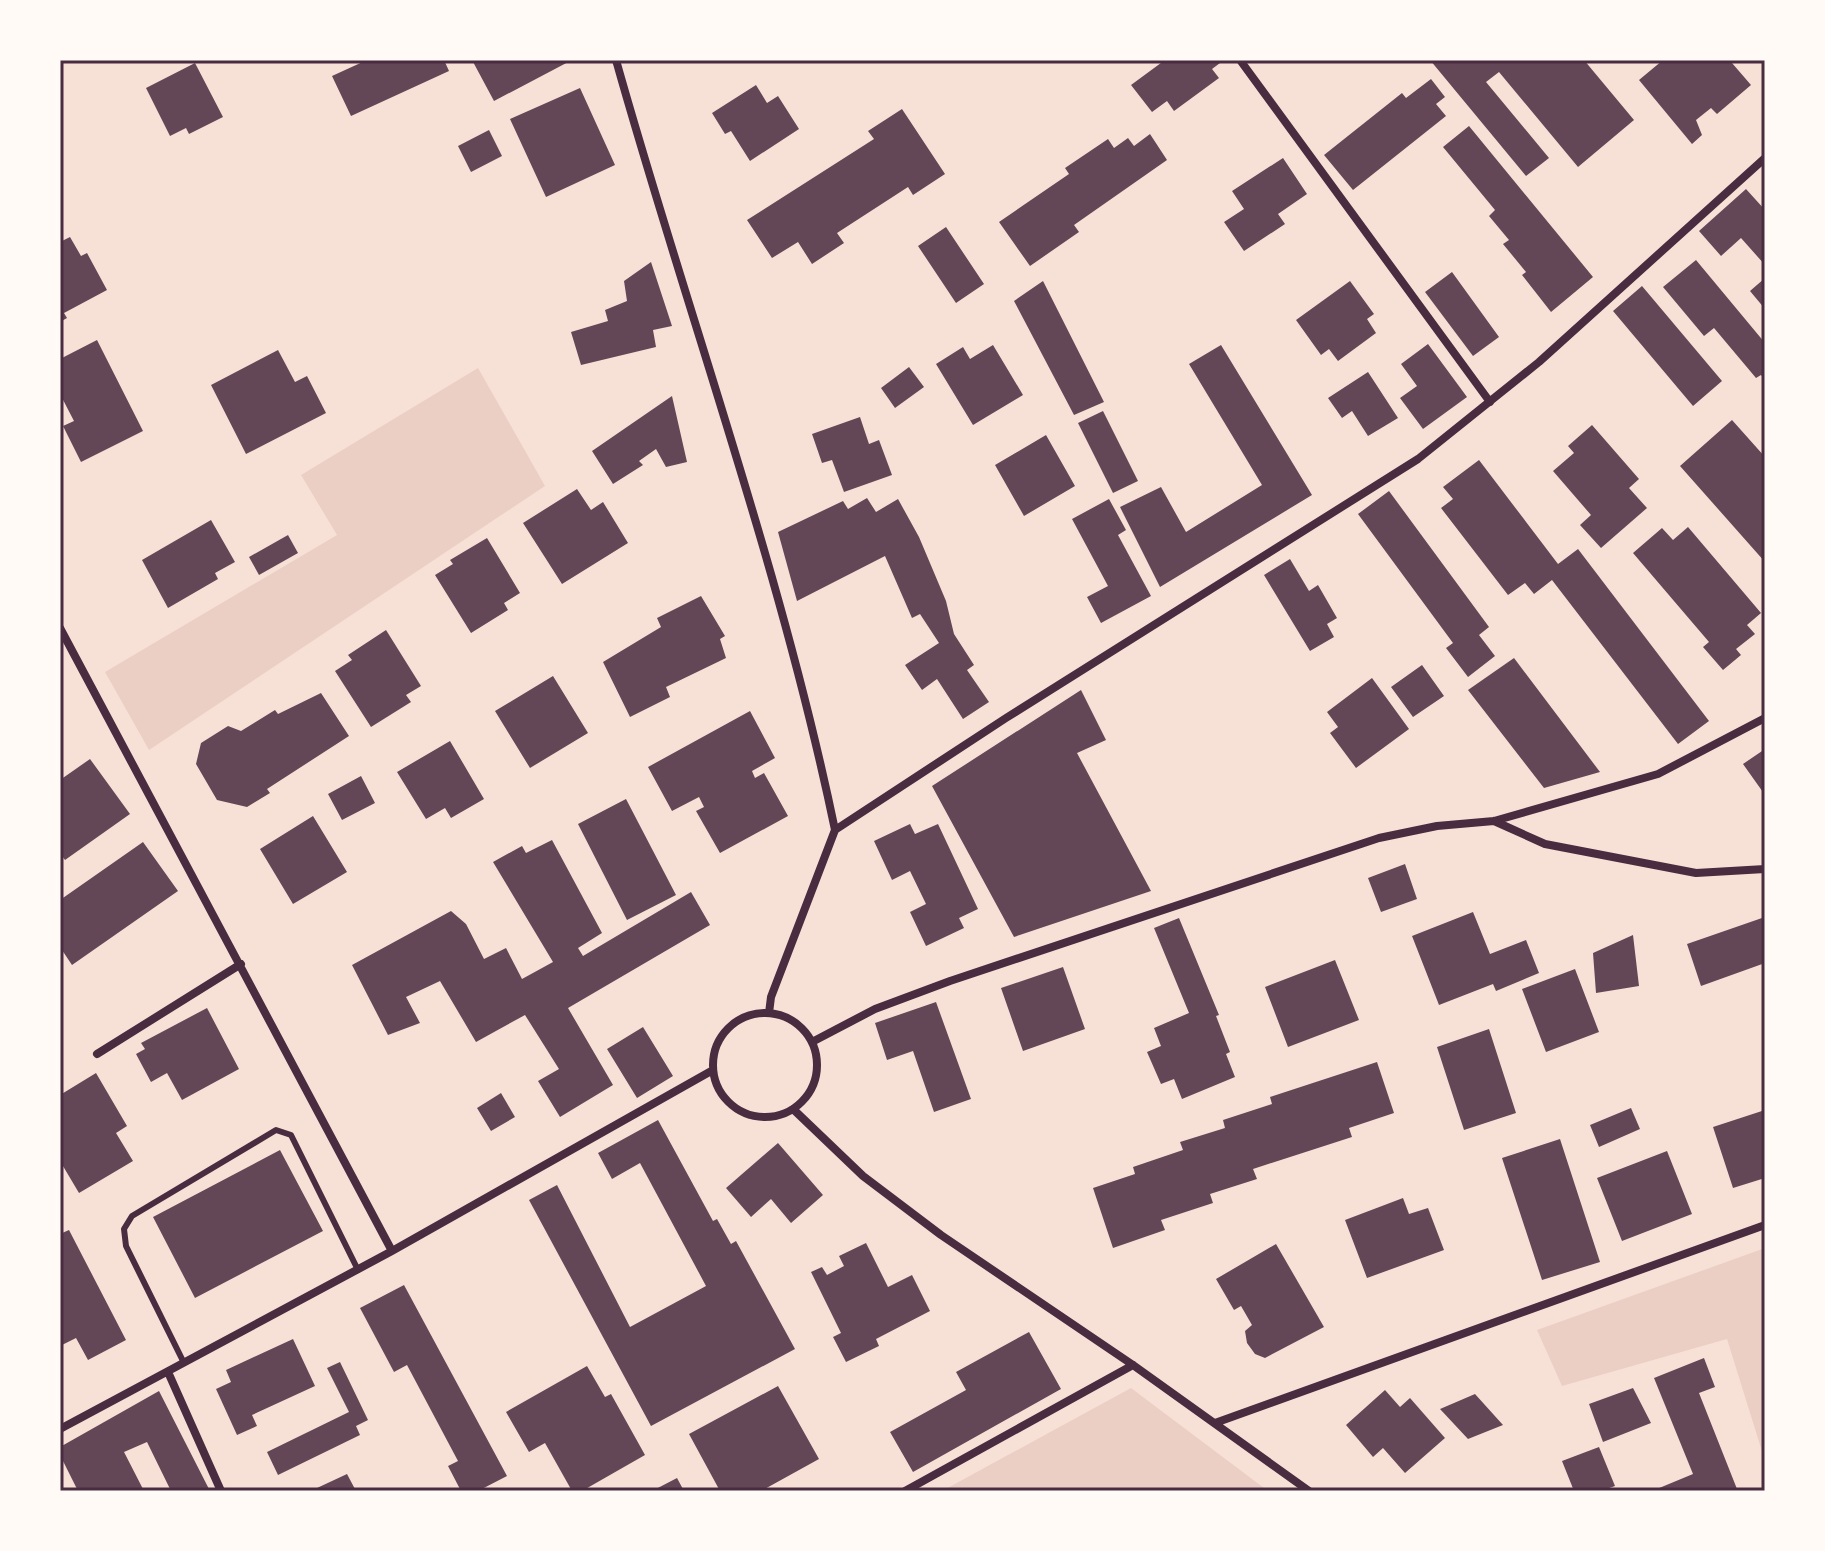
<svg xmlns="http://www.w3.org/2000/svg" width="1825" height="1551" viewBox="0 0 1825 1551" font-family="'Golos Text',sans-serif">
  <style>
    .green { fill: #ebcfc5 }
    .building { fill: #644757 }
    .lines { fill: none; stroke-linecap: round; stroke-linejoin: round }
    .service { stroke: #4a2c40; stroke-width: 6 }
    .minor { stroke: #4a2c40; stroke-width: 8 }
    .neatline { fill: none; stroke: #4a2c40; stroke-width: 3 }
  </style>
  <rect width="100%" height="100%" fill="#f7e1d7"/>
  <path class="green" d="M478,368L545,486L149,750L105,672L337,535L301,475Z
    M1765,1248V1461L1727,1339L1562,1386L1537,1330Z
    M1131,1388L1268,1491H942Z"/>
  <path class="building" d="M367,60H444L449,71L351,116L332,76Z
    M472,60H572L494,101Z
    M1165,60H1224L1212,69L1219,78L1174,111L1167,101L1152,112L1131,85Z
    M1430,60H1584L1634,120L1578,167L1499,72L1486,82L1549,158L1526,176Z
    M1663,60H1736L1732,63L1751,85L1717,114L1711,108L1696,120L1702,135L1692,144L1639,80Z
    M195,63L223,117L189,134L186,128L170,136L146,88Z
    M1431,79L1445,97L1436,104L1446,116L1353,190L1324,155L1402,93L1406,98Z
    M756,85L767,103L778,96L799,129L750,161L731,131L725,134L712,113Z
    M580,88L615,165L546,197L510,119Z
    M902,109L945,174L913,195L908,187L837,233L844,243L812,264L798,242L772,258L747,220L874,139L868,131Z
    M1469,126L1593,277L1551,312L1522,275L1526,272L1503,244L1509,240L1489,216L1495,210L1443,147Z
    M489,130L502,156L471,172L458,146Z
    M1150,134L1167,160L1074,225L1079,232L1030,266L999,222L1069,174L1065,168L1108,139L1114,148L1128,138L1134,146Z
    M1283,158L1307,194L1278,214L1285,224L1244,251L1224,222L1244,209L1232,191Z
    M1746,189L1765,210V265L1741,238L1721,256L1699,231Z
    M946,227L984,284L956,303L918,246Z
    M70,237L81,256L87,253L107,290L64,313L67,318L60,322V242Z
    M1696,260L1765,343V380L1761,375L1756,378L1714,328L1704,336L1663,287Z
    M651,262L672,326L653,330L656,347L581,365L571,332L608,321L605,310L627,301L624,281Z
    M1452,272L1499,337L1473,356L1425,292Z
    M1765,278V309L1750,291Z
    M1043,281L1104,402L1074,415L1014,301Z
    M1350,281L1374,314L1367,319L1376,333L1338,361L1329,349L1321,355L1296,320Z
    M1642,286L1722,381L1693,406L1613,311Z
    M97,340L143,431L81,462L63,426L74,421L60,394V359Z
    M1428,344L1467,397L1423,429L1400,398L1417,386L1401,364Z
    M993,345L1023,395L973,425L936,364L963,347L970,359Z
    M1221,345L1312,495L1160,587L1120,507L1161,487L1186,532L1262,485L1189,364Z
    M278,350L295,382L307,376L326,413L246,454L211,385Z
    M909,367L924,387L895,408L881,388Z
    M1368,372L1398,418L1368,436L1352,411L1342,418L1328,398Z
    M672,396L687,462L666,467L656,449L639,461L643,465L613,484L592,451Z
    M1103,411L1138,481L1113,493L1078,423Z
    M860,417L869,444L879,440L892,475L844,492L832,460L822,463L812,434Z
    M1732,420L1765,457V562L1680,466Z
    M1592,425L1639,479L1629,488L1647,508L1601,548L1580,525L1591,515L1553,471L1574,453L1568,446Z
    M1046,435L1075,486L1024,516L995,465Z
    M1479,460L1558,564L1578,549L1709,721L1678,744L1552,580L1534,594L1525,583L1508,595L1441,508L1453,499L1443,487Z
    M577,489L591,510L603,502L628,543L562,584L523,523Z
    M1389,491L1489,627L1479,635L1495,656L1468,677L1446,648L1453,643L1358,514Z
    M867,498L876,512L898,499L919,537L946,601L954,634L974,665L967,670L989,702L963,719L937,679L922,690L905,665L939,643L920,614L912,618L885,556L797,601L778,532L843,501L848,509Z
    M1109,499L1126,530L1118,535L1151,596L1101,623L1087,597L1108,586L1072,519Z
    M211,520L235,562L215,573L218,579L168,608L142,560Z
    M1688,527L1761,613L1747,625L1755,634L1736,649L1741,655L1723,670L1703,647L1709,642L1633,553L1662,528L1673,540Z
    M288,535L298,553L259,575L249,557Z
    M487,538L520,593L504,603L508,610L471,633L435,575L453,564L450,560Z
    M1290,559L1309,591L1318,585L1337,618L1327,624L1334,637L1310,651L1264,575Z
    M701,596L725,636L720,639L726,658L666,687L670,697L630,717L603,662L661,627L657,618Z
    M386,630L421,686L406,695L411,702L371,727L335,671L352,660L348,655Z
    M1514,658L1600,772L1544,788L1468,690Z
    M1422,665L1444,696L1413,717L1391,687Z
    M553,676L588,733L530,768L495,711Z
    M1372,678L1409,729L1356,768L1330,733L1338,727L1327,712Z
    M1081,690L1106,740L1077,753L1151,891L1014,937L932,786Z
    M321,693L349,736L267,789L270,793L247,807L217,800L196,764L201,743L228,726L241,731L275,710L278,714Z
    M750,711L775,758L752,771L755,778L764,773L788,816L720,853L696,811L704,807L699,797L672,811L648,767Z
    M450,741L484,799L451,818L445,808L426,819L397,772Z
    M1765,749V795L1743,764Z
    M90,759L130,814L65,860L60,853V780Z
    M361,776L375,803L342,820L328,794Z
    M626,799L676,895L627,920L578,824Z
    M313,816L347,872L293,904L260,849Z
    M910,824L915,834L938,824L978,909L959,918L964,928L926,946L910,912L926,904L910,871L892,880L874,841Z
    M552,840L602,933L578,948L583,956L691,892L710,925L568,1008L613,1085L560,1117L538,1081L559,1069L525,1015L476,1042L440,981L406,997L420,1023L388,1035L352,965L451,911L466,924L484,959L506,948L522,979L553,962L493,862L522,846L526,853Z
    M143,842L178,891L72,965L60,947V900Z
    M1405,864L1417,899L1381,912L1368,878Z
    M1473,912L1490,954L1526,940L1539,973L1496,991L1493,984L1439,1005L1412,936Z
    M1179,918L1219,1015L1216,1016L1230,1052L1226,1054L1235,1077L1182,1099L1174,1079L1161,1084L1147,1052L1161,1046L1154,1028L1189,1013L1154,928Z
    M1762,918L1765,963L1701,986L1687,944Z
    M1633,935L1639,986L1596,993L1593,953Z
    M1335,960L1359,1020L1288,1047L1265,987Z
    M1063,967L1085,1029L1023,1051L1001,988Z
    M1575,969L1599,1032L1546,1052L1522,989Z
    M936,1002L971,1099L934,1112L913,1051L887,1060L875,1023Z
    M207,1008L239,1069L182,1100L167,1073L151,1082L136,1054L145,1049L141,1043Z
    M643,1027L673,1076L637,1098L607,1049Z
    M1489,1029L1516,1113L1464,1130L1437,1047Z
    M1377,1062L1394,1113L1349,1128L1352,1137L1253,1169L1257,1179L1210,1194L1213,1203L1161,1220L1165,1230L1113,1248L1093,1188L1135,1174L1133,1167L1183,1150L1180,1142L1225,1128L1223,1120L1272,1104L1270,1097Z
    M96,1073L127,1126L116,1133L133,1161L79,1193L60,1161V1095Z
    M501,1093L515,1117L491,1131L477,1108Z
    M1631,1108L1640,1129L1599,1147L1590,1125Z
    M1765,1110V1178L1733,1188L1713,1127Z
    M658,1120L713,1221L717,1219L731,1244L736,1241L795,1349L651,1426L529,1200L557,1185L630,1327L706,1286L640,1163L612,1179L598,1153Z
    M1560,1139L1600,1262L1542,1280L1502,1158Z
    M778,1143L823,1195L791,1223L771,1199L751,1217L726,1188Z
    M280,1150L323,1231L195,1298L153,1217Z
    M1667,1151L1692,1214L1622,1241L1597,1178Z
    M1403,1198L1409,1214L1428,1208L1444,1250L1367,1278L1345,1220Z
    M69,1230L126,1340L88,1360L76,1338L60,1346V1234Z
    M866,1243L888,1287L912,1275L930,1311L876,1339L879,1346L846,1362L833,1337L841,1333L811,1272L822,1267L827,1275L844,1266L839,1256Z
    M1276,1244L1324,1327L1265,1358L1255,1354L1247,1343L1245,1331L1252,1325L1241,1306L1234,1310L1216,1279Z
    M404,1285L507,1476L478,1491H461L448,1466L458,1461L407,1365L394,1372L360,1308Z
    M1029,1332L1061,1389L913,1472L890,1432L966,1390L956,1372Z
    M293,1339L315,1386L252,1415L257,1426L237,1435L216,1389L231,1382L226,1370Z
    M1704,1358L1715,1387L1699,1393L1737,1489L1652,1491L1693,1474L1654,1378Z
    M340,1362L368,1420L356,1426L360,1435L278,1475L267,1452L349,1412L327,1368Z
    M587,1366L605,1397L611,1394L645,1455L582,1491H572L545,1443L529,1452L506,1412Z
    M778,1386L819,1459L761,1491H720L689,1434Z
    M1633,1388L1651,1423L1603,1442L1589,1404Z
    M1385,1390L1400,1407L1410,1398L1445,1438L1405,1473L1383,1448L1373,1457L1346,1425Z
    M159,1391L210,1491H171L147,1442L124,1452L144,1491H78L60,1455V1447Z
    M1475,1394L1503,1425L1468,1439L1440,1409Z
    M1599,1447L1615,1486L1601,1491H1574L1562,1461Z
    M347,1474L356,1491H318L317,1488Z
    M677,1478L684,1491H652Z"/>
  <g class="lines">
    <path class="service" d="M184,1363L126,1246L124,1229L132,1216L276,1130L291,1135L358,1270"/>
    <path class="minor" d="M616,60C688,316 781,569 835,830
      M1240,60L1490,402
      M60,628L392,1251
      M1494,821L1545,844L1696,873L1765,869
      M769,1013L771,997L835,830L1006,718L1418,459L1539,362L1765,158
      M713 1065a52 52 0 1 1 104 0a52 52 0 1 1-104 0Z
      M812,1042L875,1009L950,981L1379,838L1437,826L1494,821L1658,774L1765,718
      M97,1054L241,964
      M793,1109L863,1176L941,1235L1133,1365L1309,1491
      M168,1372L221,1491
      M1215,1423L1765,1225
      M60,1429L392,1251L713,1070
      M905,1491L1133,1365"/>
  </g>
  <rect width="1825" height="1551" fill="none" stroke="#fffaf5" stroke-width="124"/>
  <rect x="62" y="62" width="1701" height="1427" class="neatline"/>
</svg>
